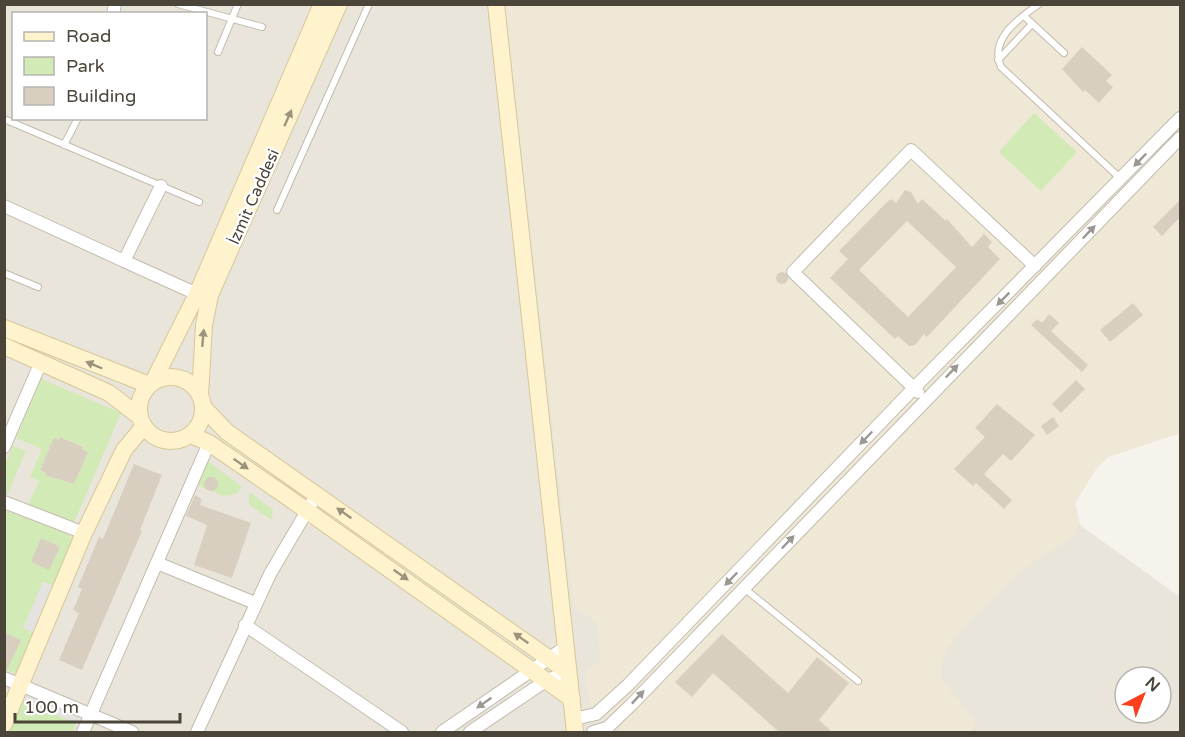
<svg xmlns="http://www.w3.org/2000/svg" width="1185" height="737" viewBox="0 0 1185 737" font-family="'Varela Round',sans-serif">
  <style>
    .residential { fill: #eae5da; fill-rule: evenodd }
    .education { fill: #efe8d6 }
    .green { fill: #d2eab5; fill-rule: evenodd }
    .parking { fill: #e5e3e0 }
    .building { fill: #d8cfc1; fill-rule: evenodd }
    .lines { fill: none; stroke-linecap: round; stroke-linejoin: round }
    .lane-casing { stroke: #c2bbae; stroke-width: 8 }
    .street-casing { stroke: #c2bbae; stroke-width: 14 }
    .secondary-casing { stroke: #d6c79b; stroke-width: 18 }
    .lane { stroke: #fff; stroke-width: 6 }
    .street { stroke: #fff; stroke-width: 12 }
    .secondary { stroke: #fff3cd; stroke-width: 16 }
    .oneway { fill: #9c937c }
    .oneway2 { fill: #9c9892 }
    .labels { text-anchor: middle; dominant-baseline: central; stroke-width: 5; stroke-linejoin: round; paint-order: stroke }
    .street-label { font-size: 16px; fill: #4b4439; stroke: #fff }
  </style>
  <rect width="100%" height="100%" fill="#f6f3ec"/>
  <path class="residential" d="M4,5H1180V433L1108,457L1094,471L1075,503L1080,525L1180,597V732H5ZM14,14H206V118H14ZM1125,677H1161V713H1125Z"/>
  <path class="education" d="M505,5H1180V433L1108,457L1100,463L1075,503L1079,525L1075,537L1042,555L1019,573L973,617L950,644L941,662V679L974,719L976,725L971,732H615L621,730L596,704L590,707L585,674L601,660L597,623L573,605Z"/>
  <path class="green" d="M1034,113L1077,152L1041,191L999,152Z
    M41,379L121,413L73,525L28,506L39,481L30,477L42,449L16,438ZM61,437L82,446V449L88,452L84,461L80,460L74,484L45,475L46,473L40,470L44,460L48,461L54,438L59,440Z
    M13,446L26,451L6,497L5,465Z
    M204,462H209L242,487L236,494L223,496L199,486L197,478Z
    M249,492L273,510L272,520L249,505Z
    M4,510L67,533L74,540L55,586L43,582L24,627L34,633L16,673L5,671Z
    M22,701L76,723L72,732H9Z"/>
  <path class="parking" d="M43,582L55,586L34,633L23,628Z
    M26,694L79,716L76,723L22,701Z"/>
  <path class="building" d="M1082,47L1112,75L1106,81L1113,87L1099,103L1085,90L1083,92L1062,69Z
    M905,190L911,192L918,204L922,199L946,221L947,219L972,247L984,234L992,242L988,247L1000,259L927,337L924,334L915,345L909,346L898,336L895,339L830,278L848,259L839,251L887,202L891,199L896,203ZM907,221L956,267L908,317L859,270Z
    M1180,200V217L1162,236L1153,227Z
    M776 278a6 6 0 1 1 12 0a6 6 0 1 1-12 0Z
    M1133,303L1143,315L1110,342L1100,330Z
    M1049,314L1059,323L1051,331L1088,365L1082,372L1031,325L1037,319L1042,323Z
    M1076,380L1085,389L1061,413L1052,404Z
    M997,404L1035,435L1011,461L1003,454L984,474L1012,500L1004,509L976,483L973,486L954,469L985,437L975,428Z
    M1053,417L1059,426L1047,435L1041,426Z
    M60,437L83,447L82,449L88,452L74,484L45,475L46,473L40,470L54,438L59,440Z
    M134,464L162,475L140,530L142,531L82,670L59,660L79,613L73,610L82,589L78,587L99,537L103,539Z
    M204 484a7 7 0 1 1 14 0a7 7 0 1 1-14 0Z
    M195,495L202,499L200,505L251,523L232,578L194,565L207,525L186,516Z
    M41,538L60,547L49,570L31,562Z
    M4,632L21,640L7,670H4Z
    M722,634L788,693L817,657L849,683L819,720L832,732H779L713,673L692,697L675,682Z"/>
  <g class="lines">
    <defs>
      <path id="lane" d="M178,4L262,27
        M1039,4C1018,19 989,39 1001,67L1121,179
        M1024,16L1064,53
        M218,52L238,4
        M998,60L1032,24
        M4,119L199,202
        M64,145L78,118
        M277,210L369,4
        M4,273L38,287
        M744,588L858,681"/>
      <path id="street" d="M113,14L115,4
        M161,186L124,261L197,294
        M4,206L124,261
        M918,392L793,272L911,150L1035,266
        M4,447L41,362
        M4,502L84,533
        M157,563L255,603
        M245,625L402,732
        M4,678L132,732
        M574,719L596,714L628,685L914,388L1180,118
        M83,732L209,443
        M197,732L270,574L317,494
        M442,732L567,646
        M470,732L547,680L568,672
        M593,732L607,728L632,704L1180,138"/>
      <path id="secondary" d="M496,4L575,732
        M4,328L149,385
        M4,346L109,393L140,417
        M139 409a32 32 0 1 1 64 0a32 32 0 1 1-64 0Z
        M153,382L197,294L322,4
        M200,396L204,325L210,295L339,4
        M203,407L227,432L568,672
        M191,435L209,443L289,498L572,699
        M4,724L84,533L124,450L144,426"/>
    </defs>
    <use href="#lane" class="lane-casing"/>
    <use href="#street" class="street-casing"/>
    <use href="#secondary" class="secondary-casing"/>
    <use href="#lane" class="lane"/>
    <use href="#street" class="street"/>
    <use href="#secondary" class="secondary"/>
  </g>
  <defs><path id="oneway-solid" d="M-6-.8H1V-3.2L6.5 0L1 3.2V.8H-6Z" transform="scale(1.5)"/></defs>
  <g class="oneway">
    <use href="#oneway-solid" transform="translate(288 118) rotate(-66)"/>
    <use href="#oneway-solid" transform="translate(203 338) rotate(-85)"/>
    <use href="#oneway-solid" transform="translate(94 365) rotate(-157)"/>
    <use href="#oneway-solid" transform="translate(241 464) rotate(35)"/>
    <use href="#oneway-solid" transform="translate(344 513) rotate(-145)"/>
    <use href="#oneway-solid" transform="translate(401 575) rotate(35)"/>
    <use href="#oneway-solid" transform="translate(521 638) rotate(-145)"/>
  </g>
  <g class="oneway2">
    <use href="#oneway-solid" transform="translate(1140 160) rotate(134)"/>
    <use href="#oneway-solid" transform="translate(1089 232) rotate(-46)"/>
    <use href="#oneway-solid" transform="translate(1003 299) rotate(135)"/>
    <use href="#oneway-solid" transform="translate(952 371) rotate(-46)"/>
    <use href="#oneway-solid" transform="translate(866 438) rotate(134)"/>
    <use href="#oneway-solid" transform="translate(788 542) rotate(-46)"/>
    <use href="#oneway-solid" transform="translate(731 579) rotate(134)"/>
    <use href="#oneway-solid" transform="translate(638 697) rotate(-47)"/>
    <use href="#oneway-solid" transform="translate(484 703) rotate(145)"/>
  </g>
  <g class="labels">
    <g class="street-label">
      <text transform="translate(254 197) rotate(-66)">İzmit Caddesi</text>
    </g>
  </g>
  <rect width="1185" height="737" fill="none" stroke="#4b4439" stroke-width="12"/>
  <rect x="12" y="12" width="195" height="108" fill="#ffffff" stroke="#b7b4b0" stroke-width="1.5"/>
  <rect x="24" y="32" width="30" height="9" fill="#fff3cd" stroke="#b7b4b0" stroke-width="1.5"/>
  <text x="66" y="42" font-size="18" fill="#4b4439">Road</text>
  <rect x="24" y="57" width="30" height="18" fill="#d2eab5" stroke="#b7b4b0" stroke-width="1.5"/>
  <text x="66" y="72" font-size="18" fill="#4b4439">Park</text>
  <rect x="24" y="87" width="30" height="18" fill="#d8cfc1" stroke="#b7b4b0" stroke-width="1.5"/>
  <text x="66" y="102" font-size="18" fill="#4b4439">Building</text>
  <g transform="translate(1143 695) rotate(42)"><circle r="28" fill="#ffffff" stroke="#b7b4b0" stroke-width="1.5"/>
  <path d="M0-4.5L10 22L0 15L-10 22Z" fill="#fc3f1d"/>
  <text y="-9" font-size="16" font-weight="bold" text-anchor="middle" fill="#4b4439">N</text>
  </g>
  <path d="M15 713v9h165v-9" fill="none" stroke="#4b4439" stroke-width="3"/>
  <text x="24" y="713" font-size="18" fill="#4b4439" stroke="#ffffff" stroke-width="4.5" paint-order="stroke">100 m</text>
</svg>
